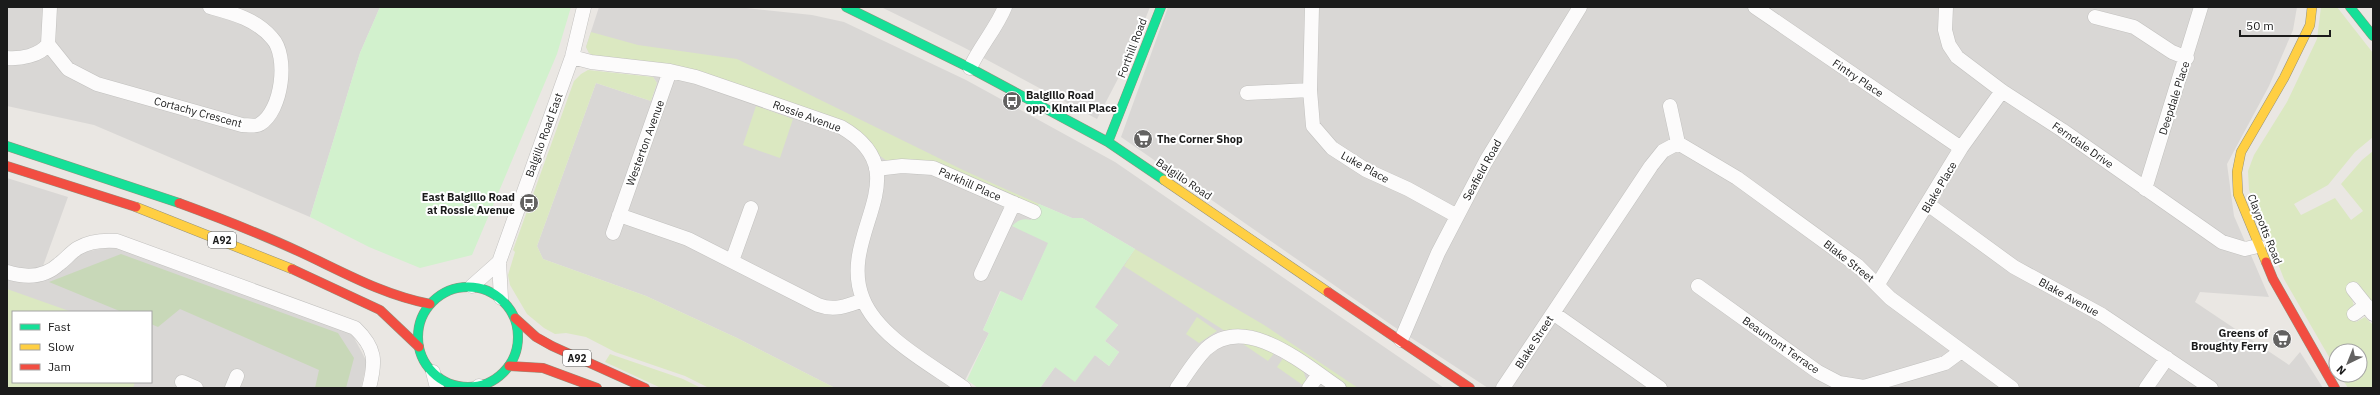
<svg xmlns="http://www.w3.org/2000/svg" width="2380" height="395" viewBox="0 0 2380 395" font-family="'IBM Plex Sans',sans-serif">
  <style>
    .residential { fill: #d9d7d5; fill-rule: evenodd }
    .grass { fill: #dbe8c1 }
    .forest { fill: #c8d8b8 }
    .park { fill: #d2f1cd }
    .lines { fill: none; stroke-linecap: round; stroke-linejoin: round }
    .street-casing { stroke: #c2c1bf; stroke-width: 15 }
    .fast-casing { stroke: #94917c; stroke-width: 10 }
    .slow-casing { stroke: #94917c; stroke-width: 10 }
    .jam-casing { stroke: #94917c; stroke-width: 10 }
    .street { stroke: #fcfbfb; stroke-width: 14 }
    .fast { stroke: #16e098; stroke-width: 9 }
    .slow { stroke: #ffcf43; stroke-width: 9 }
    .jam { stroke: #f24e42; stroke-width: 9 }
    .labels { text-anchor: middle; dominant-baseline: central; stroke-width: 4; stroke-linejoin: round; paint-order: stroke }
    .shield { fill: #fff; stroke: #5f5f5f; stroke-width: 1 }
    .shield-label { font-size: 10px; font-weight: bold; fill: #1b1b1b }
    .street-label { font-size: 11px; fill: #1b1b1b; stroke: #fff }
    .poi-label { font-size: 11px; font-weight: bold; fill: #1b1b1b; stroke: #fff; text-anchor: start }
  </style>
  <rect width="100%" height="100%" fill="#eae7e3"/>
  <path class="residential" d="M7,7H380L360,53L310,217L94,125L7,106Z
    M599,7H737L812,15L844,22L966,80L1115,162L1444,388H1040L1055,367L1095,355L1109,366L1119,352L1105,341L1118,325L1094,307L1135,249L1082,218H1072L1039,204L1031,220L1013,226L1049,242L1022,301L1000,291L983,330L989,333L961,388H835L737,338L646,296L543,259L537,246L596,83L651,101L657,83L653,77L655,64L589,53L586,47Z
    M881,7H1150L1133,50L1097,119L963,47Z
    M1168,7H2297L2293,30L2269,86L2227,164L2234,216L2269,297L2200,292L2195,302L2289,365L2300,352L2323,388H1488L1393,326L1121,137Z
    M7,178L68,197L43,266L80,253L115,246L351,332L367,362L361,388H7ZM13,312H151V382H13Z"/>
  <path class="grass" d="M2321,7H2337L2373,53V137L2355,152L2328,185L2294,204L2301,215L2335,198L2351,220L2363,211L2341,184L2362,160L2373,151V304L2357,282L2346,291L2352,299L2354,306L2348,311L2356,322L2365,317L2373,325V388H2348L2340,375H2360V351H2336V369L2284,279L2249,190L2248,171L2254,155L2287,102L2317,39Z
    M591,32L638,45L737,59L965,171L1039,204L1037,208L887,161L876,153L860,132L848,124L597,58L589,53L586,47Z
    M588,70L653,77L657,83L651,101L596,83L537,246L543,259L646,296L737,338L835,388H709L685,376L615,352L586,337L566,333L555,334L544,328L527,314L510,285L508,275L515,252L513,250L574,81L581,74Z
    M756,106L793,119L780,158L743,145Z
    M1135,249L1264,325L1358,388H1348L1272,338L1247,330L1225,331L1124,266Z
    M7,289L72,312H13V382H135L133,388H7Z
    M1197,317L1217,331L1199,343L1186,334Z
    M1240,342L1254,343L1275,352L1268,361Z
    M610,354L683,379L701,388H661L605,362Z
    M1284,357L1303,370L1307,382L1304,386L1277,367Z"/>
  <path class="forest" d="M121,254L338,333L354,358L346,388H315L319,370L180,309L158,327L151,324V312H122L49,282Z"/>
  <path class="park" d="M380,7H571L557,54L472,255L420,268L369,247L310,217L360,53Z
    M1039,204L1072,218H1082L1135,249L1095,307L1118,325L1105,341L1119,352L1109,366L1095,355L1075,382L1055,367L1040,388H978L967,380L989,333L983,330L1001,291L1022,301L1048,243L1012,226C1018,220 1023,218 1031,220Z"/>
  <g class="lines">
    <defs>
      <path id="street" d="M50,7L48,44L68,69L97,84L242,125C247,125 256,127 260,124C282,111 289,56 272,38C256,19 232,13 210,7
        M1312,7L1310,90L1313,126L1332,148L1366,170L1408,189L1457,216
        M1755,7L1961,148
        M1946,7L1945,30L1949,45L1957,57L2002,91L2062,130L2222,242L2245,249L2258,246
        M2095,17L2134,27L2172,52L2187,58
        M572,57L591,62L670,71L696,77L841,127C923,174 836,234 863,299C878,337 932,365 964,388
        M7,58C20,59 40,56 48,44
        M970,68C980,46 996,29 1005,7
        M1247,93L1310,90
        M1670,106L1678,143
        M876,169L902,166L933,168L1034,212
        M2145,189L2201,7
        M1929,205L2014,267L2102,315L2211,388
        M619,215L688,239L818,305C834,311 847,306 863,300
        M613,233L670,71
        M732,261L751,208
        M7,272C26,278 44,278 59,264C66,259 71,252 78,248C90,241 104,240 117,241L355,328C376,348 376,361 369,388
        M981,274L1014,203
        M1878,284L1961,148L2002,91
        M472,286L499,262
        M1698,286L1818,372L1839,383L1864,387L1945,363L1960,352
        M2353,289L2373,314
        M501,298L499,262L572,57L584,7
        M1553,313L1660,388
        M2354,314L2366,305
        M1401,340L1438,253L1486,161L1580,7
        M433,372L437,388
        M182,382L196,388
        M232,388L237,376
        M477,388L479,386
        M1177,388C1186,375 1195,360 1206,349C1246,312 1306,366 1339,388
        M1309,388L1319,374
        M1503,388L1651,166L1663,151L1678,143L1737,178L1858,266L1890,298L2012,388
        M2146,388L2167,358"/>
      <path id="fast" d="M846,7L970,68L1108,142L1164,180
        M2350,7L2373,36
        M1108,142L1161,7
        M7,146L179,203
        M418 337a50 50 0 1 1 100 0a50 50 0 1 1-100 0Z"/>
      <path id="slow" d="M1164,180L1328,292
        M136,207L292,269
        M2266,262L2238,194L2237,172L2241,152L2284,78L2310,25L2312,7"/>
      <path id="jam" d="M7,166L136,207
        M179,203C220,218 261,234 300,252C343,272 383,295 430,304
        M2266,262L2273,279L2335,388
        M292,269L380,310L419,347
        M1328,292L1470,388
        M515,318L536,337L552,346L645,388
        M509,366L543,368L597,388"/>
    </defs>
    <use href="#street" class="street-casing"/>
    <use href="#fast" class="fast-casing"/>
    <use href="#slow" class="slow-casing"/>
    <use href="#jam" class="jam-casing"/>
    <use href="#street" class="street"/>
    <use href="#fast" class="fast"/>
    <use href="#slow" class="slow"/>
    <use href="#jam" class="jam"/>
  </g>
  <defs>
    <symbol id="bus-disc" viewBox="-11 -11 22 22"><circle r="9.5" fill="#636261" stroke="#fff"/><path d="M-5-6H5V4H4V6H2V4H-2V6H-4V4H-5ZM-3.5-4V0h7V-4ZM-3.5 1.2v1.5H-2V1.2ZM2 1.2v1.5H3.5V1.2Z" fill="#fff"/></symbol>
    <symbol id="supermarket-disc" viewBox="-11 -11 22 22"><circle r="9.5" fill="#636261" stroke="#fff"/><path d="M-6-5.5h2.5l.6 2H6L4.5 2H-2.5L-4.4-4H-6ZM-1.5 3.2a1.3 1.3 0 1 0 .1 0ZM3 3.2a1.3 1.3 0 1 0 .1 0Z" fill="#fff"/></symbol>
  </defs>
  <g fill-rule="evenodd">
    <use href="#bus-disc" x="1001" y="90" width="22" height="22"/>
    <use href="#supermarket-disc" x="1132" y="128" width="22" height="22"/>
    <use href="#bus-disc" x="518" y="192" width="22" height="22"/>
    <use href="#supermarket-disc" x="2271" y="328" width="22" height="22"/>
  </g>
  <g class="labels">
    <g class="shield">
      <rect x="208" y="232" width="28" height="16" rx="3"/>
      <rect x="563" y="350" width="28" height="16" rx="3"/>
    </g>
    <g class="shield-label">
      <text x="222" y="240">A92</text>
      <text x="577" y="358">A92</text>
    </g>
    <g class="street-label">
      <text transform="translate(1132 48) rotate(-69)">Forthill Road</text>
      <text transform="translate(1858 78) rotate(34)">Fintry Place</text>
      <text transform="translate(2174 98) rotate(-72)">Deepdale Place</text>
      <text transform="translate(198 112) rotate(15)">Cortachy Crescent</text>
      <text transform="translate(807 116) rotate(20)">Rossie Avenue</text>
      <text transform="translate(544 135) rotate(-70)">Balgillo Road East</text>
      <text transform="translate(645 143) rotate(-70)">Westerton Avenue</text>
      <text transform="translate(2083 145) rotate(35)">Ferndale Drive</text>
      <text transform="translate(1365 167) rotate(29)">Luke Place</text>
      <text transform="translate(1482 170) rotate(-61)">Seafield Road</text>
      <text transform="translate(1184 179) rotate(34)">Balgillo Road</text>
      <text transform="translate(970 184) rotate(24)">Parkhill Place</text>
      <text transform="translate(1939 187) rotate(-59)">Blake Place</text>
      <text transform="translate(2265 229) rotate(68)">Claypotts Road</text>
      <text transform="translate(1849 261) rotate(38)">Blake Street</text>
      <text transform="translate(2069 297) rotate(29)">Blake Avenue</text>
      <text transform="translate(1534 342) rotate(-57)">Blake Street</text>
      <text transform="translate(1781 345) rotate(35)">Beaumont Terrace</text>
    </g>
    <g class="poi-label">
      <text x="1026" y="95">Balgillo Road<tspan x="1026" dy="13">opp. Kintail Place</tspan></text>
      <text x="1157" y="139">The Corner Shop</text>
      <text x="515" y="197" text-anchor="end">East Balgillo Road<tspan x="515" dy="13">at Rossie Avenue</tspan></text>
      <text x="2268" y="333" text-anchor="end">Greens of<tspan x="2268" dy="13">Broughty Ferry</tspan></text>
    </g>
  </g>
  <rect width="2380" height="395" fill="none" stroke="#1b1b1b" stroke-width="16"/>
  <rect x="12" y="311" width="140" height="72" fill="#ffffff" stroke="#a4a4a4"/>
  <rect x="20" y="324" width="20" height="6" fill="#16e098" stroke="#a4a4a4"/>
  <text x="48" y="331" font-size="12" fill="#1b1b1b">Fast</text>
  <rect x="20" y="344" width="20" height="6" fill="#ffcf43" stroke="#a4a4a4"/>
  <text x="48" y="351" font-size="12" fill="#1b1b1b">Slow</text>
  <rect x="20" y="364" width="20" height="6" fill="#f24e42" stroke="#a4a4a4"/>
  <text x="48" y="371" font-size="12" fill="#1b1b1b">Jam</text>
  <g transform="translate(2348 363) rotate(223)"><circle r="19" fill="#ffffff" stroke="#a4a4a4"/>
  <path d="M0-3L7 15L0 10L-7 15Z" fill="#636261"/>
  <text y="-6" font-size="11" font-weight="bold" text-anchor="middle" fill="#1b1b1b">N</text>
  </g>
  <path d="M2240 30v6h90v-6" fill="none" stroke="#1b1b1b" stroke-width="2"/>
  <text x="2246" y="30" font-size="12" fill="#1b1b1b" stroke="#ffffff" stroke-width="3" paint-order="stroke">50 m</text>
</svg>
